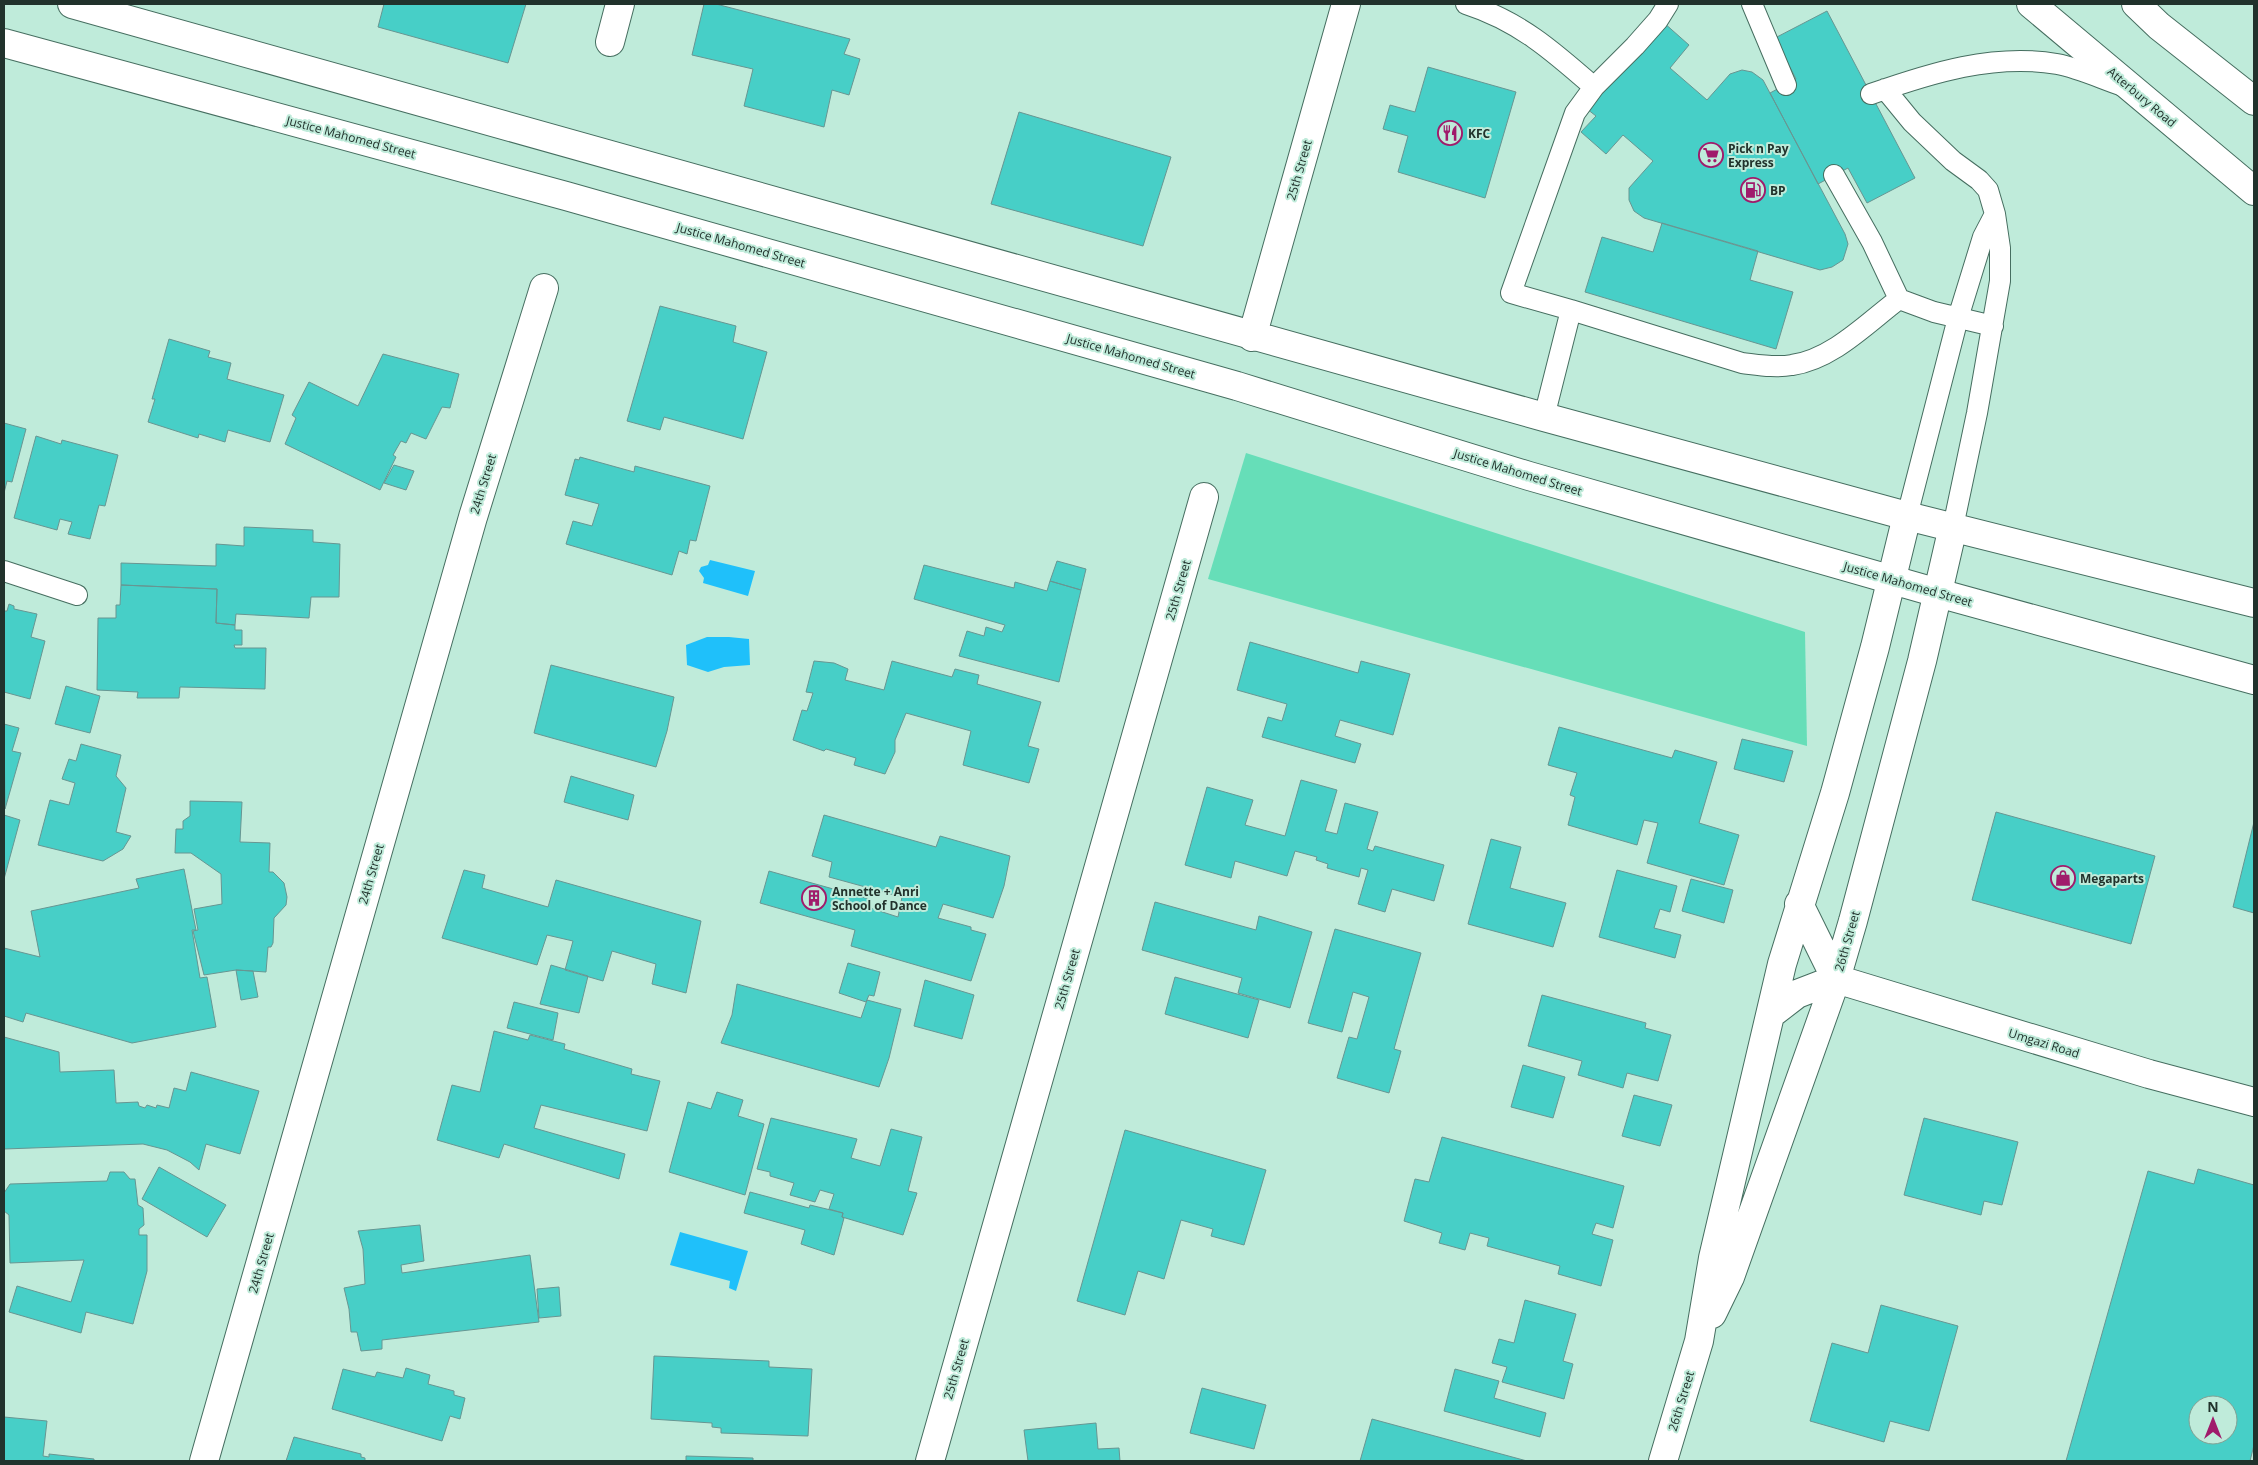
<svg xmlns="http://www.w3.org/2000/svg" width="2258" height="1465" viewBox="0 0 2258 1465" font-family="'Open Sans',sans-serif">
  <style>
    .green { fill: #66deb8 }
    .water { fill: #1fc0fa }
    .building { fill: #47cfc7; stroke: #679692; fill-rule: evenodd }
    .lines { fill: none; stroke-linecap: round; stroke-linejoin: round }
    .lane-casing { stroke: #466e60; stroke-width: 22 }
    .street-casing { stroke: #466e60; stroke-width: 30 }
    .secondary-casing { stroke: #466e60; stroke-width: 30 }
    .primary-casing { stroke: #466e60; stroke-width: 30 }
    .lane { stroke: #fff; stroke-width: 20 }
    .street { stroke: #fff; stroke-width: 28 }
    .secondary { stroke: #fff; stroke-width: 28 }
    .primary { stroke: #fff; stroke-width: 28 }
    .labels { text-anchor: middle; dominant-baseline: central; stroke-width: 4; stroke-linejoin: round; paint-order: stroke }
    .street-label { font-size: 12px; fill: #21322c; stroke: #bfebda }
    .poi-label { font-size: 12px; font-weight: bold; fill: #21322c; stroke: #bfebda; text-anchor: start }
  </style>
  <rect width="100%" height="100%" fill="#bfebda"/>
  <path class="green" d="M1246,453L1805,632L1807,746L1208,579Z"/>
  <path class="water" d="M710,560L755,571L748,596L703,583L704,578L699,571L701,567L708,565Z
    M707,637H729L749,639L750,665L724,667L708,672L687,665L686,645Z
    M680,1232L748,1251L736,1291L729,1288L730,1281L670,1265Z"/>
  <path class="building" d="M384,4H526L508,63L378,27Z
    M704,4H716L850,39L844,54L860,59L849,95L832,90L824,127L744,106L753,69L692,55Z
    M1827,11L1915,178L1867,203L1848,168L1818,184L1770,93L1796,79L1775,38Z
    M1663,22L1689,45L1670,68L1707,100L1730,74L1742,70L1752,72L1763,80L1845,234L1848,244L1843,260L1832,267L1820,270L1644,218L1634,211L1629,200V188L1653,161L1623,135L1606,154L1581,132L1596,116L1587,109Z
    M1428,67L1516,92L1485,198L1398,172L1408,136L1383,129L1390,105L1415,112Z
    M1019,112L1171,157L1143,246L991,204Z
    M1662,223L1758,251L1750,280L1793,292L1776,349L1585,292L1602,237L1653,252Z
    M660,306L736,326L733,342L767,352L743,439L664,417L660,430L627,421Z
    M169,339L210,351L208,357L231,363L227,379L284,395L270,442L228,430L225,442L199,434L198,438L148,422L155,399H152Z
    M383,354L459,374L450,408L442,407L426,439L411,433L406,443L401,441L393,455L396,457L380,490L285,444L296,418L292,415L309,382L358,406Z
    M4,423L26,429L12,482L7,481L4,493Z
    M36,436L61,444L62,440L118,455L105,506L99,505L90,539L68,534L72,522L60,519L57,530L14,518Z
    M580,457L634,472L635,466L710,486L696,541L690,540L687,554L679,551L672,575L566,544L573,521L592,526L599,504L565,495L575,459L579,460Z
    M394,465L414,471L406,490L384,483Z
    M244,527L313,530V542L340,544L339,597H311L309,618L236,614L235,625L216,623L217,589L121,585V563L216,566V544L244,546Z
    M1057,561L1086,569L1081,590L1050,581Z
    M924,565L1014,588L1015,582L1047,591L1050,581L1081,590L1059,682L959,656L967,631L984,636L986,627L1002,632L1005,625L914,599Z
    M121,585L217,589L216,623L235,625V630H242V645H234L235,648H266L265,689L180,687L179,698H137L138,692L97,690L98,618H116V605H120Z
    M9,604L14,606V609L37,614L31,637L45,641L30,699L4,692V611H7Z
    M1250,642L1358,673L1361,661L1410,674L1393,735L1340,720L1335,736L1361,744L1355,763L1262,737L1268,717L1282,721L1287,704L1237,690Z
    M814,661L834,663L848,669L845,680L884,690L892,661L952,677L955,669L979,675L977,684L1041,702L1028,746L1039,749L1029,783L963,765L971,731L906,713L895,740V752L885,774L854,765L856,758L826,749L824,751L793,740L802,710L807,711L813,693L806,692Z
    M551,665L674,697L667,731L656,767L534,733Z
    M66,686L100,696L90,733L55,724Z
    M4,724L19,728L12,751L21,753L5,809Z
    M1559,727L1672,758L1675,750L1717,762L1699,823L1739,835L1724,885L1647,863L1658,823L1644,820L1637,845L1568,825L1575,797L1570,795L1577,773L1548,765Z
    M1742,739L1793,751L1784,782L1734,769Z
    M81,744L121,755L116,776L126,788L116,832L131,836L123,849L103,861L38,845L50,800L69,805L75,783L62,779L69,759L76,761Z
    M571,776L634,795L628,820L564,802Z
    M1301,780L1337,790L1325,831L1337,834L1345,803L1378,812L1367,849L1373,851L1375,846L1444,865L1434,901L1392,889L1385,912L1358,904L1368,870L1361,868L1359,877L1327,868L1328,864L1316,860L1317,857L1295,851L1287,876L1235,861L1231,878L1185,865L1207,787L1253,800L1245,825L1285,836Z
    M190,801L242,802L240,842L270,843L269,872H273L284,883L287,897L286,905L274,918L273,943L271,947H268L266,972L236,970L204,975L193,931L198,930L194,909L222,904L221,874L191,853H175L176,829H183V821L190,816Z
    M1996,812L2155,856L2131,944L1972,900Z
    M4,815L20,820L4,879Z
    M824,815L936,847L940,836L1010,856L1004,886L993,918L943,904L938,918L971,927V930L986,934L971,981L851,946L855,930L760,903L769,871L869,899L867,907L898,917L902,897L829,877L832,862L812,856Z
    M2254,822V913L2233,907Z
    M1491,839L1521,847L1510,888L1566,903L1553,947L1468,924Z
    M184,869L196,930H192L200,978L207,977L216,1027L132,1043L26,1013L23,1022L4,1016V948L40,957L31,911L139,888L136,879Z
    M464,870L485,875L482,888L548,907L556,880L701,921L686,993L652,984L656,964L612,951L603,981L565,970L573,941L547,935L537,965L442,938Z
    M1617,870L1677,886L1670,912L1660,909L1654,928L1681,935L1675,958L1599,937Z
    M1691,879L1733,890L1724,923L1682,911Z
    M1155,902L1256,930L1259,916L1312,932L1290,1008L1238,993L1242,978L1142,950Z
    M1335,929L1421,953L1394,1049L1401,1051L1389,1093L1337,1078L1349,1037L1357,1039L1369,997L1353,992L1342,1032L1308,1023Z
    M848,963L880,972L874,996L869,995L866,1002L839,993Z
    M551,965L588,976L579,1013L540,1004Z
    M236,970L253,971L258,997L241,1000Z
    M1175,977L1259,1000L1248,1038L1165,1014Z
    M925,980L974,995L962,1039L914,1026Z
    M737,984L861,1018L867,1000L901,1009L889,1058L879,1087L721,1043L732,1015Z
    M1542,995L1646,1023L1645,1028L1671,1035L1658,1081L1627,1073L1623,1088L1578,1075L1582,1061L1528,1046Z
    M514,1002L558,1013L553,1040L507,1028Z
    M494,1031L528,1040L530,1035L565,1044L564,1049L632,1069L631,1074L660,1081L647,1131L541,1105L534,1128L625,1154L619,1179L504,1144L499,1158L437,1140L452,1085L480,1092Z
    M4,1037L59,1052L60,1072L114,1070L116,1103L138,1102L139,1106L145,1108L147,1105L156,1108L157,1105L169,1108L174,1088L186,1091L191,1072L259,1091L240,1154L206,1144L199,1170L190,1162L167,1150L143,1144L4,1149Z
    M1523,1065L1565,1077L1553,1118L1511,1107Z
    M717,1092L743,1100L738,1116L764,1124L745,1195L669,1172L688,1102L711,1109Z
    M1634,1095L1672,1105L1660,1146L1622,1136Z
    M771,1118L857,1139L851,1158L880,1166L891,1129L922,1137L908,1191L917,1193L903,1235L842,1217L843,1213L829,1209L834,1194L820,1190L815,1202L790,1195L794,1183L770,1176V1172L757,1169Z
    M1924,1118L2018,1142L2002,1205L1984,1201L1981,1215L1904,1195Z
    M1125,1130L1266,1170L1244,1245L1211,1236L1213,1229L1181,1220L1164,1279L1138,1271L1125,1315L1077,1301Z
    M1442,1137L1624,1186L1613,1228L1596,1223L1592,1234L1613,1240L1601,1286L1558,1274L1560,1266L1487,1246L1489,1238L1470,1233L1465,1250L1439,1243L1442,1233L1404,1221L1415,1179L1429,1182Z
    M159,1167L226,1205L207,1237L142,1199Z
    M2198,1169L2254,1185V1445L2250,1461H2066L2148,1171L2194,1184ZM2198,1405H2228V1435H2198Z
    M110,1172H124L130,1179H135L138,1205L143,1208L144,1225L139,1229V1235H147V1271L133,1324L86,1312L81,1333L9,1312L17,1286L71,1302L84,1260L10,1263L9,1215L4,1211V1193L10,1184L107,1181Z
    M750,1192L809,1208L810,1205L843,1213L842,1217L844,1218L834,1255L801,1244L805,1230L744,1213Z
    M420,1225L424,1261L401,1265L402,1273L530,1255L539,1322L382,1340V1349L361,1351L357,1332H351L349,1309L344,1288L365,1284L363,1249L358,1231Z
    M559,1287L561,1316L539,1318L537,1289Z
    M1525,1300L1576,1314L1563,1361L1573,1364L1564,1399L1502,1382L1507,1367L1492,1363L1499,1339L1514,1343Z
    M1881,1305L1958,1326L1929,1431L1890,1421L1884,1442L1810,1421L1832,1343L1868,1353Z
    M654,1356L769,1361V1367L812,1369L808,1436L721,1433V1428L712,1427V1423L651,1419Z
    M406,1368L430,1375L428,1384L454,1391V1395L465,1398L460,1419L450,1416L442,1441L332,1409L343,1369L375,1377L377,1372L403,1378Z
    M1455,1369L1499,1381L1494,1398L1546,1413L1540,1437L1444,1411Z
    M1202,1388L1266,1405L1254,1449L1190,1433Z
    M4,1417L47,1421L43,1456L49,1457V1454L94,1459V1461H4Z
    M1372,1419L1527,1461H1360Z
    M1096,1423L1098,1449L1119,1448L1120,1461H1028L1024,1430Z
    M294,1437L361,1454V1457L365,1458V1461H286Z
    M686,1456L753,1458V1461H686Z"/>
  <g class="lines">
    <defs>
      <path id="lane" d="M1466,4C1519,21 1553,51 1594,87
        M1752,4L1786,85
        M1885,89L1912,122L1953,161L1979,180L1988,190L1995,214L2000,248V281L1977,413L1953,527
        M1871,94C1931,73 1994,53 2057,64C2079,68 2102,79 2123,86
        M1834,175L1872,242L1899,299L1934,312L1993,326
        M1571,310L1742,363C1759,365 1775,368 1792,365C1833,359 1867,323 1899,299
        M1544,417L1571,310L1511,293L1575,113L1594,87L1635,46L1658,20L1668,4
        M1907,516L1958,318L1983,237L1995,214
        M4,571L77,595"/>
      <path id="street" d="M610,42L620,4
        M1252,337L1346,4
        M1799,904L1836,979
        M1771,1014L1797,994L1836,979L2149,1074L2254,1102
        M1712,1314L1730,1277L1836,979L1853,921L1922,661L1953,527
        M204,1461L473,517L544,288
        M930,1461L1204,497
        M1663,1461L1699,1341L1713,1258L1782,964L1835,793L1875,647L1907,516"/>
      <path id="secondary" d="M72,4L1544,417L1907,516L2254,603
        M4,43L566,196L1237,386L1529,476L1938,593L2254,680"/>
      <path id="primary" d="M2031,4L2254,191
        M2136,4L2159,26L2254,101"/>
    </defs>
    <use href="#lane" class="lane-casing"/>
    <use href="#street" class="street-casing"/>
    <use href="#secondary" class="secondary-casing"/>
    <use href="#primary" class="primary-casing"/>
    <use href="#lane" class="lane"/>
    <use href="#street" class="street"/>
    <use href="#secondary" class="secondary"/>
    <use href="#primary" class="primary"/>
  </g>
  <defs>
    <symbol id="restaurant-ring" viewBox="-11 -11 22 22"><circle r="9.5" fill="#bfebda" stroke="#a01b6b" stroke-width="1.5"/><path d="M-5-6h1v4h1v-4h1v4h1v-4h1v5L-1.5 .5V6h-2V.5L-5-1ZM5-6V6H3V1.5H1.5Q1.5-4 5-6Z" fill="#a01b6b"/></symbol>
    <symbol id="supermarket-ring" viewBox="-11 -11 22 22"><circle r="9.5" fill="#bfebda" stroke="#a01b6b" stroke-width="1.5"/><path d="M-6-5.5h2.5l.6 2H6L4.5 2H-2.5L-4.4-4H-6ZM-1.5 3.2a1.3 1.3 0 1 0 .1 0ZM3 3.2a1.3 1.3 0 1 0 .1 0Z" fill="#a01b6b"/></symbol>
    <symbol id="fuel-ring" viewBox="-11 -11 22 22"><circle r="9.5" fill="#bfebda" stroke="#a01b6b" stroke-width="1.5"/><path d="M-5.5-6h7V0h2V4h1.3V-2.5L3-4.5l.8-.8L6-3V5H2.5V1h-1V6h-7ZM-4.2-4.7v3.2H.2V-4.7Z" fill="#a01b6b"/></symbol>
    <symbol id="shop-ring" viewBox="-11 -11 22 22"><circle r="9.5" fill="#bfebda" stroke="#a01b6b" stroke-width="1.5"/><path d="M-5-2.5h2.3a2.7 3.5 0 0 1 5.4 0H5L5.5 6h-11ZM-1.5-2.5h3a1.5 2.3 0 0 0-3 0Z" fill="#a01b6b"/></symbol>
    <symbol id="building-ring" viewBox="-11 -11 22 22"><circle r="9.5" fill="#bfebda" stroke="#a01b6b" stroke-width="1.5"/><path d="M-4-6H4V6H1V3H-1V6H-4ZM-2.5-4.3h1.7v1.8h-1.7ZM.8-4.3h1.7v1.8H.8ZM-2.5-1h1.7V.8h-1.7ZM.8-1h1.7V.8H.8Z" fill="#a01b6b"/></symbol>
  </defs>
  <g fill-rule="evenodd">
    <use href="#restaurant-ring" x="1436" y="119" width="28" height="28"/>
    <use href="#supermarket-ring" x="1697" y="141" width="28" height="28"/>
    <use href="#fuel-ring" x="1739" y="176" width="28" height="28"/>
    <use href="#shop-ring" x="2049" y="864" width="28" height="28"/>
    <use href="#building-ring" x="800" y="884" width="28" height="28"/>
  </g>
  <g class="labels">
    <g class="street-label">
      <text transform="translate(2142 97) rotate(40)">Atterbury Road</text>
      <text transform="translate(351 137) rotate(15)">Justice Mahomed Street</text>
      <text transform="translate(1299 170) rotate(-74)">25th Street</text>
      <text transform="translate(741 245) rotate(16)">Justice Mahomed Street</text>
      <text transform="translate(1131 356) rotate(16)">Justice Mahomed Street</text>
      <text transform="translate(1518 472) rotate(17)">Justice Mahomed Street</text>
      <text transform="translate(483 484) rotate(-73)">24th Street</text>
      <text transform="translate(1908 584) rotate(16)">Justice Mahomed Street</text>
      <text transform="translate(1178 590) rotate(-74)">25th Street</text>
      <text transform="translate(371 874) rotate(-74)">24th Street</text>
      <text transform="translate(1847 941) rotate(-74)">26th Street</text>
      <text transform="translate(1067 979) rotate(-74)">25th Street</text>
      <text transform="translate(2044 1043) rotate(17)">Umgazi Road</text>
      <text transform="translate(261 1263) rotate(-74)">24th Street</text>
      <text transform="translate(956 1369) rotate(-74)">25th Street</text>
      <text transform="translate(1681 1401) rotate(-73)">26th Street</text>
    </g>
    <g class="poi-label">
      <text x="1468" y="133">KFC</text>
      <text x="1728" y="148">Pick n Pay<tspan x="1728" dy="14">Express</tspan></text>
      <text x="1770" y="190">BP</text>
      <text x="2080" y="878">Megaparts</text>
      <text x="832" y="891">Annette + Anri<tspan x="832" dy="14">School of Dance</tspan></text>
    </g>
  </g>
  <rect width="2258" height="1465" fill="none" stroke="#21322c" stroke-width="10"/>
  <g transform="translate(2213 1420)"><circle r="24" fill="#bfebda" stroke="#80a194"/>
  <path d="M0-4L9 19L0 12L-9 19Z" fill="#a01b6b"/>
  <text y="-8" font-size="14" font-weight="bold" text-anchor="middle" fill="#21322c">N</text>
  </g>
</svg>
